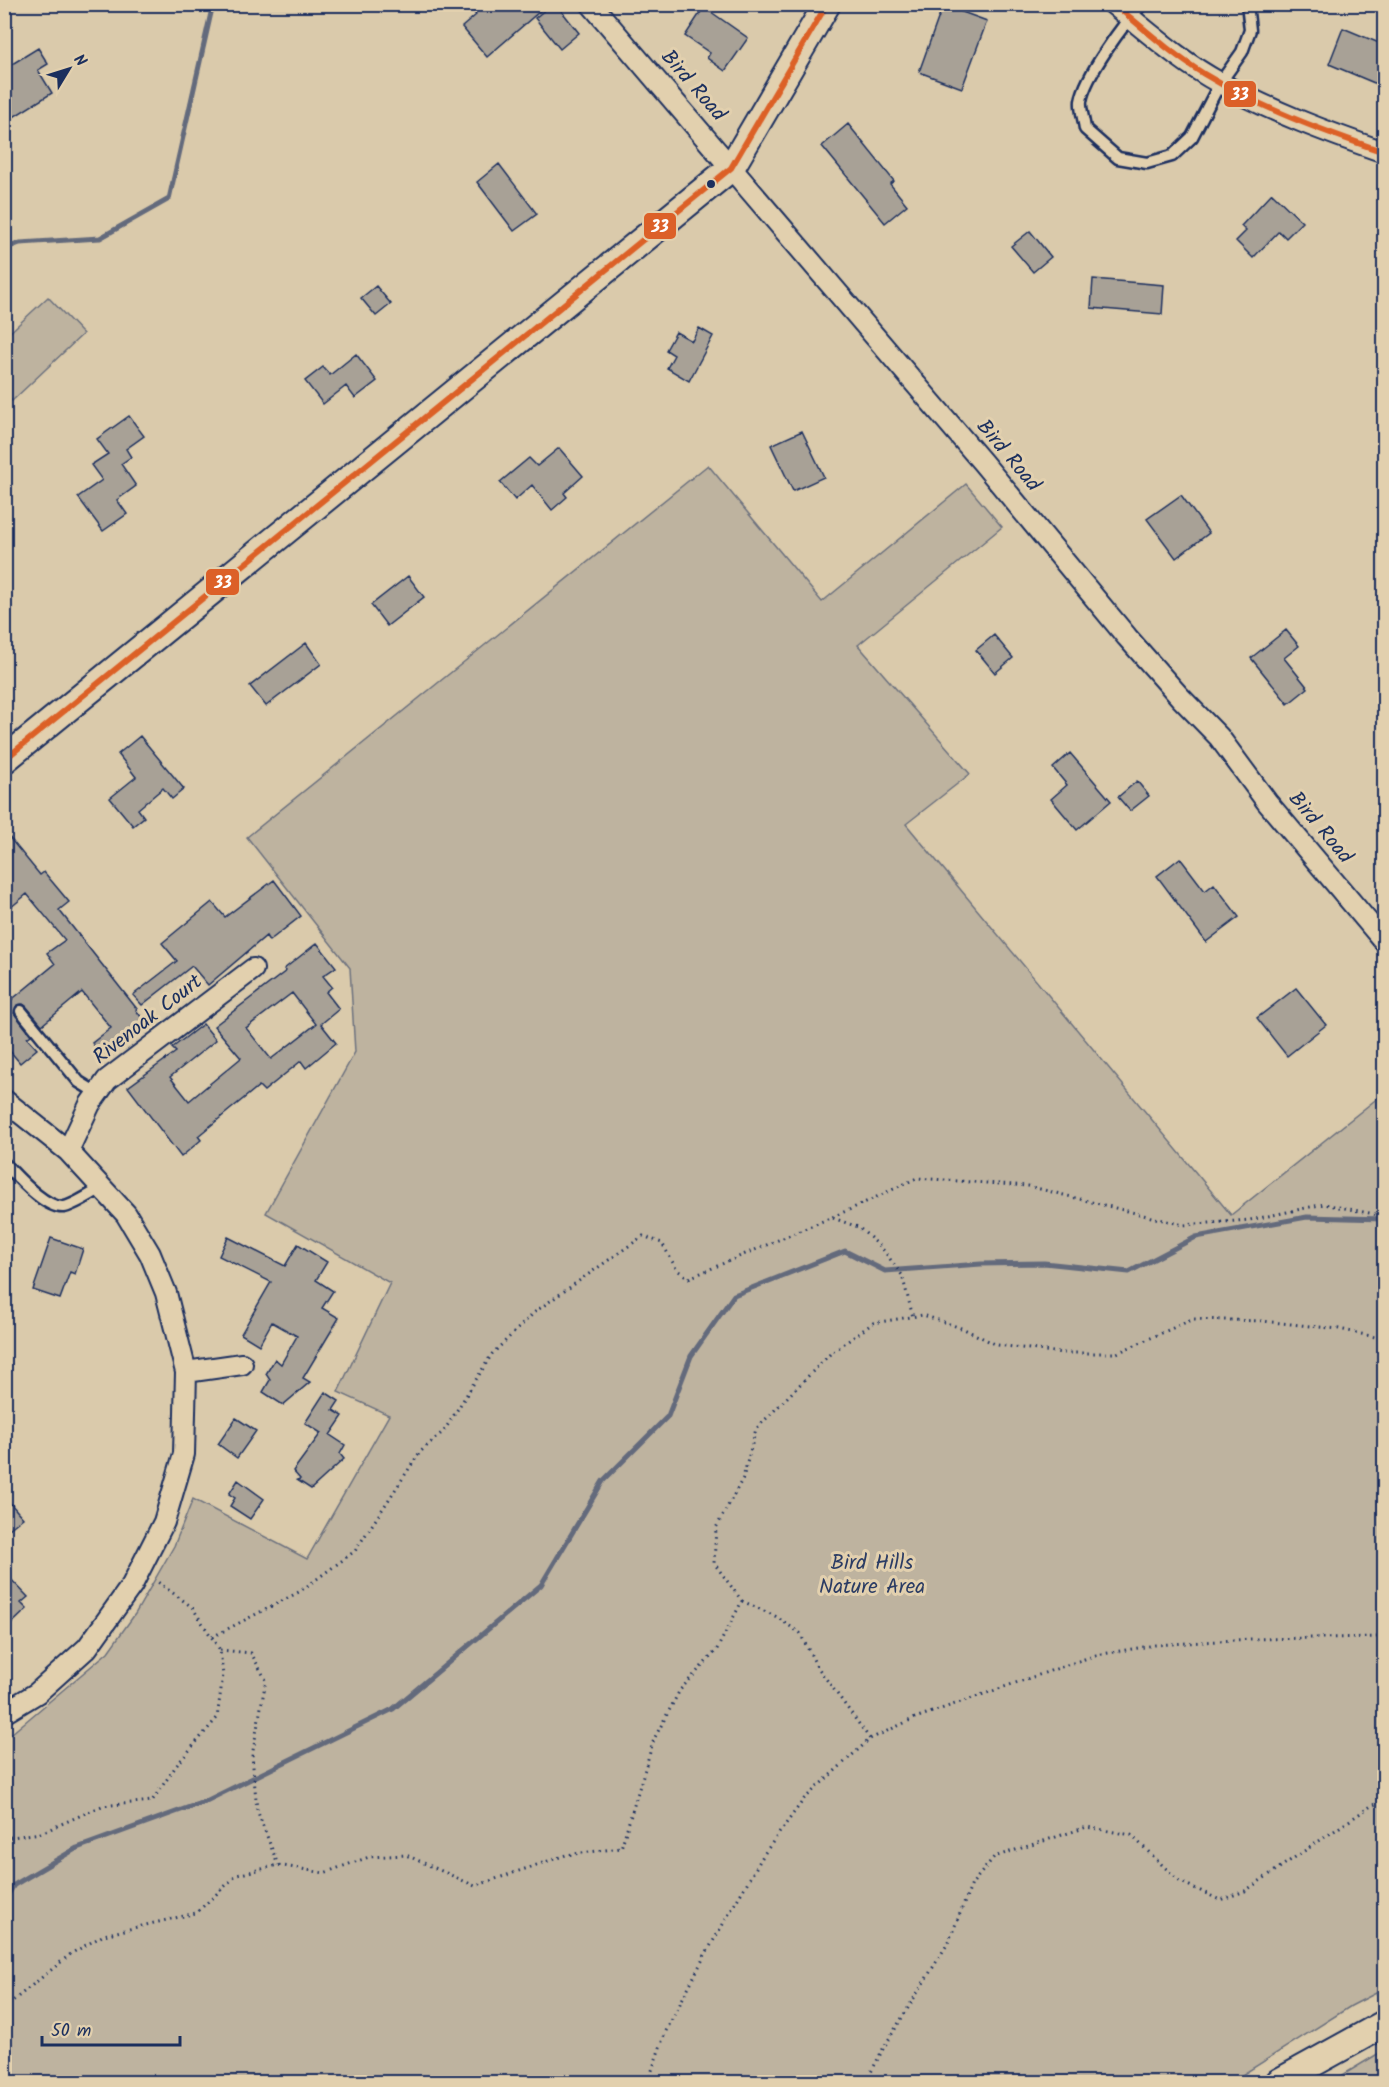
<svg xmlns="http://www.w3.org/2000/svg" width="1389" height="2087" viewBox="0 0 1389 2087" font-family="Kalam,sans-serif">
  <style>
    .green { fill: #beb39f; stroke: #6c717e; stroke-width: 1.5 }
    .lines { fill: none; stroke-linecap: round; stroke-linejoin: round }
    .stream { stroke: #646a7c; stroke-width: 5 }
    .building { fill: #a8a196; stroke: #1b2f5e; stroke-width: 1.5; fill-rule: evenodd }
    .service-casing { stroke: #1b2f5e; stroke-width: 15 }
    .minor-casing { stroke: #1b2f5e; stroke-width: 24 }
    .tertiary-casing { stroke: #1b2f5e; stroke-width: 30 }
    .path { stroke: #1b2f5e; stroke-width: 3; stroke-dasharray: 1.5 4.5; stroke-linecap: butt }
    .service { stroke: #e2d0ae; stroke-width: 10 }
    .minor { stroke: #e2d0ae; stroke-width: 20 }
    .tertiary { stroke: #e2d0ae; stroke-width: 26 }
    .bus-1-casing { stroke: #e2d0ae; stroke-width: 10 }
    .bus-1 { stroke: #dc6028; stroke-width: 6 }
    .bus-dot { fill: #1b2f5e; stroke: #e2d0ae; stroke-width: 2 }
    .labels { text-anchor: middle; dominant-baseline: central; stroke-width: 6; stroke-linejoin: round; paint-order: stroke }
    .street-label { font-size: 21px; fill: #1b2f5e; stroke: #e2d0ae }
    .park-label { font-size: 21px; fill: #2b3c64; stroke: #e2d0ae }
    .line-badge { stroke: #e2d0ae; stroke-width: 2 }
    .badge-label { font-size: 16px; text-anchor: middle; font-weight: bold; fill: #fff }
  </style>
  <rect width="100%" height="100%" fill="#dacaab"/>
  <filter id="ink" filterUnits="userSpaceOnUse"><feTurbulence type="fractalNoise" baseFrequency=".0167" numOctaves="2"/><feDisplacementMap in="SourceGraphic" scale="12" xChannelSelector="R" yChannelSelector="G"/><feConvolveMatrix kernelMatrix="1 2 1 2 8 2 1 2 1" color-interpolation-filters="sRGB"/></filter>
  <g filter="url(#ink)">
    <path class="green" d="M48,297L83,334L12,401L5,394V337Z
      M708,465L822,602L966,484L1002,527L858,645L970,774L906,824L1231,1215L1384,1093V1989L1351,2006L1231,2082H5V1739L108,1652L135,1614L174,1546L193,1499L307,1559L389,1415L338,1392L390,1283L266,1213L355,1052L350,968L247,837Z
      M1384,2050V2082H1331L1381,2052Z"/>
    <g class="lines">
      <path class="stream" d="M4,249L20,243L100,238L169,199L213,4
        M4,1901L14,1885L77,1848L206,1801L393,1709L541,1585L603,1481L668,1416L691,1356L734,1295L845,1251L885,1271L981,1264L1044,1263L1129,1272L1196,1237L1307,1217L1384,1219"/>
    </g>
    <path class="building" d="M467,4H548L487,57L462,27L476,15Z
      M552,4H556L579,33L560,49L535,18Z
      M943,5L987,21L962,88L919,72Z
      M704,7L748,38L725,71L707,58L710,53L685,36Z
      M1343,28L1384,45V87L1329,64Z
      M38,48L48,64L38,70L52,93L4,123V69Z
      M848,124L894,181L890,184L907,205L885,223L822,146Z
      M499,164L537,214L514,231L477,182Z
      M1272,193L1302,222L1286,238L1279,231L1253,258L1236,241L1246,231L1241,226Z
      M1030,231L1051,257L1033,272L1011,246Z
      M1093,279L1164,285L1162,314L1091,308Z
      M376,286L391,304L376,316L361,298Z
      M699,328L713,336L689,381L667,368L674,355L666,350L676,332L692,341Z
      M356,354L377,381L355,398L346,386L323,404L305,381L323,367L330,375Z
      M129,416L144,436L126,449L131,457L121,464L136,486L117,500L127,514L103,531L78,497L102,480L91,465L108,454L97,439Z
      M802,431L824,477L793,491L771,445Z
      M559,448L583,476L564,493L567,497L552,510L532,485L515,500L500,482L529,458L537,466Z
      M1181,495L1209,533L1176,558L1147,519Z
      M408,576L424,597L387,626L371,605Z
      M1286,630L1299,646L1284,658L1308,688L1288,704L1251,658Z
      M994,635L1013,658L995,673L976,650Z
      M306,643L321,664L266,706L250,686Z
      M140,736L184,789L172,799L163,788L138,809L144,817L133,826L110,798L136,777L118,754Z
      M1070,753L1111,801L1077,830L1051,799L1067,785L1053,768Z
      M1137,781L1149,796L1130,811L1118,797Z
      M4,831L40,875L44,872L69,902L59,910L137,1009L136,1010L148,1026L105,1060L92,1043L111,1028L82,992L42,1025L26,1006L23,1004L17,1005L14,1013L31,1035L27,1038L37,1049L20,1063L4,1044V1006L55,964L47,953L65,940L27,894L4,913Z
      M1180,858L1205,891L1214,884L1239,917L1206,942L1157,876Z
      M274,880L301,916L269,941L266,936L208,985L192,966L142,1005L133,995L177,961L162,943L212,902L225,917Z
      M317,943L336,967L323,976L332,987L326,992L339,1009L321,1024L336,1043L306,1068L301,1061L264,1091L259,1086L198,1136L201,1140L181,1157L128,1087L176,1052L172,1048L203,1024L216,1040L170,1077L189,1101L241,1058L214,1026L286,971L284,969ZM292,993L316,1024L271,1059L246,1028Z
      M1296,988L1326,1025L1287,1056L1257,1018Z
      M228,1237L285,1266L298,1244L327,1262L316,1280L333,1291L322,1308L339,1318L303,1378L310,1382L283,1405L263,1392L270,1380L266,1374L275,1359L281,1364L297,1336L272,1322L259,1345L241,1334L271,1282L219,1256Z
      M51,1238L83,1249L75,1274L70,1272L60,1299L33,1290Z
      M325,1392L339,1401L333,1410L343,1416L330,1435L345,1445L340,1454L344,1459L311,1489L297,1480L300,1479L293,1471L321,1433L305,1423Z
      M236,1418L256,1431L237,1458L218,1444Z
      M238,1480L264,1499L250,1519L230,1506L235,1498L229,1494Z
      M4,1496L23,1518L4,1533Z
      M4,1572L28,1597L21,1603L27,1609L4,1631Z"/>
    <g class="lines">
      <defs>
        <path id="service" d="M1142,4C1124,23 1085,76 1081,101C1080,109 1084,120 1085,129L1118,158L1147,163L1172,156L1192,137L1220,83L1242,52L1250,30L1247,4
          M21,1011L79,1082L97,1093
          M4,1163C17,1176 45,1209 64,1207C73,1206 92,1193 102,1188"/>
        <path id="minor" d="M591,4L983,463L1127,637L1180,697L1219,737L1267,802L1384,941
          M1113,4C1148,32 1181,62 1220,83C1272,112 1329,133 1384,152
          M4,1100L68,1151L126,1214L150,1254L166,1293L186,1372L184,1454L164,1522L132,1585L87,1648L37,1693L4,1713
          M68,1151L90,1104L107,1080L253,969
          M186,1372L242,1364"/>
        <path id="tertiary" d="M4,760L731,168L827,4
          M1279,2082L1384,2024"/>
      </defs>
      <use href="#service" class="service-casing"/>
      <use href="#minor" class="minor-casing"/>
      <use href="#tertiary" class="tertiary-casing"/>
      <path class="path" d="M833,1218L858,1227L881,1247L902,1275L913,1317
        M742,1601L775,1616L800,1633L816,1665L870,1739
        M212,1637L299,1592L355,1551L420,1452L444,1431L492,1354L536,1311L643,1236L662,1243L677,1270L689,1278L851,1209L917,1178L1028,1186L1183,1225L1250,1220L1324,1204L1384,1216
        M220,1650L251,1653L266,1680L252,1756L257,1810L278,1865
        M4,1838L41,1833L102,1806L152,1801L176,1766L217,1718L223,1675L220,1650L192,1607L155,1580
        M4,2008L72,1953L104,1935L196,1913L237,1875L278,1865L324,1873L369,1857L406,1855L475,1886L566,1855L621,1848L654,1739L680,1690L716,1651L742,1601L714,1563L716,1528L743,1478L756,1429L830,1354L873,1323L923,1315L964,1329L997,1345L1062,1353H1117L1193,1319L1262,1321L1339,1329L1384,1339
        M648,2082L665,2033L705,1955L764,1854L804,1799L870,1739L915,1718L1096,1655L1155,1645L1251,1639L1384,1637
        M866,2082L884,2047L948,1943L972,1884L994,1857L1087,1827L1131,1835L1179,1881L1220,1900L1245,1891L1371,1806L1384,1801"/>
      <use href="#service" class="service"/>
      <use href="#minor" class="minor"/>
      <use href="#tertiary" class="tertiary"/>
      <defs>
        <path id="bus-1" d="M1114,4C1143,28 1172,54 1204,74C1260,108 1323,131 1384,152
          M4,760L731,168L827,4"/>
      </defs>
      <use href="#bus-1" class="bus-1-casing"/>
      <use href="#bus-1" class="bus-1"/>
    </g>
  </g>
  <circle class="bus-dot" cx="711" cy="184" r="5"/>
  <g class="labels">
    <g class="street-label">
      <text transform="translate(693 86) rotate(49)">Bird Road</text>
      <text transform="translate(1008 456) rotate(50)">Bird Road</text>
      <text transform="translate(1320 828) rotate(50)">Bird Road</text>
      <text transform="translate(148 1020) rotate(-38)">Rivenoak Court</text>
    </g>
    <g class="park-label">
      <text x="872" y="1563">Bird Hills<tspan x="872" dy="24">Nature Area</tspan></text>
    </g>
  </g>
  <g class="line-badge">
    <rect x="1223" y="80" width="34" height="28" rx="6" fill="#dc6028"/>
    <rect x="643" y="212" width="34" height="28" rx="6" fill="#dc6028"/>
    <rect x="205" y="568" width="35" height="28" rx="6" fill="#dc6028"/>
  </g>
  <g class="badge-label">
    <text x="1240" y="100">33</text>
    <text x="660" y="232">33</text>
    <text x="223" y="588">33</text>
  </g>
  <rect width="1389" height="2087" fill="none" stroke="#e2d0ae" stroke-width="24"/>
  <rect x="12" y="12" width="1365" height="2063" fill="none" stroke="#1b2f5e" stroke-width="2" filter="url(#ink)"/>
  <g transform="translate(69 69) rotate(52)" stroke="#e2d0ae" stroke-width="4.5" paint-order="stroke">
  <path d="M0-4.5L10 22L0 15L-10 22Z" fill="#1b2f5e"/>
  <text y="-9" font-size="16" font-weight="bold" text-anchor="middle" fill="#1b2f5e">N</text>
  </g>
  <path d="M42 2036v9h138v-9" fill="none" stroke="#1b2f5e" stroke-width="3"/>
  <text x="51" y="2036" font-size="18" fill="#1b2f5e" stroke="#e2d0ae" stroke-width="4.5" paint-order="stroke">50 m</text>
</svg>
